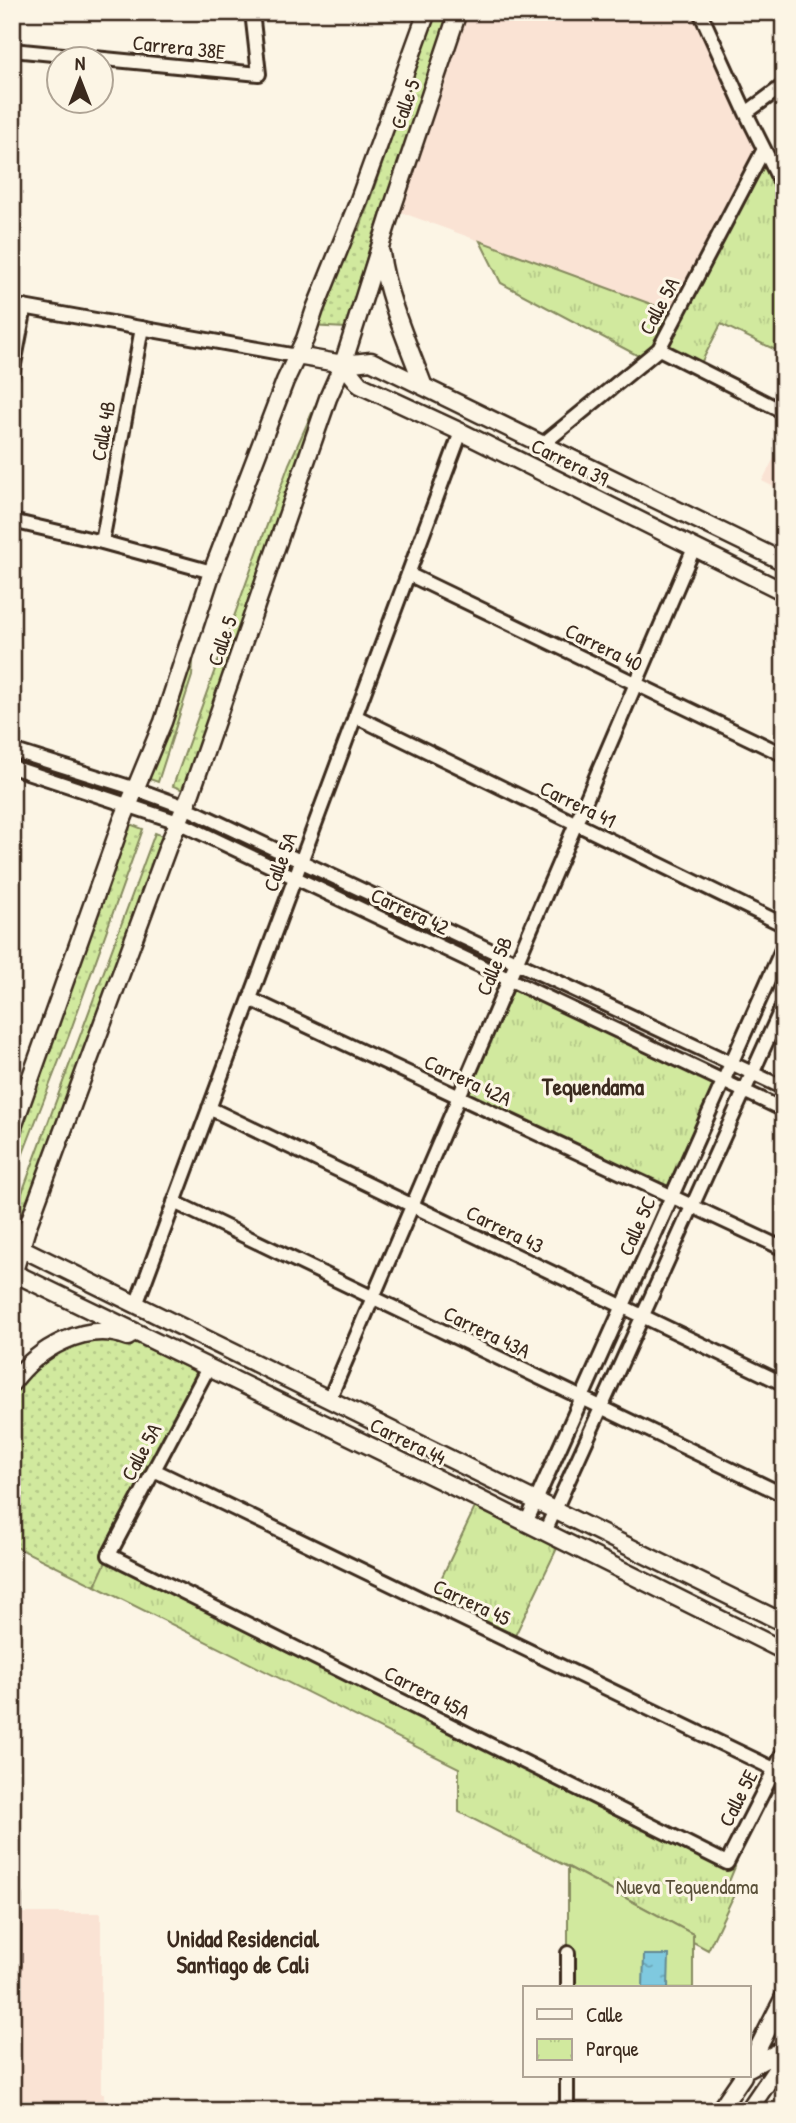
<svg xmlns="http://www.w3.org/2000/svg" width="796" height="2123" viewBox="0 0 796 2123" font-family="'Patrick Hand',sans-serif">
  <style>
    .built { fill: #fae3d4 }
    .grass { fill: url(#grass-dots); stroke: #868a5e; stroke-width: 2 }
    .park { fill: url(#park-tufts); stroke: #868a5e; stroke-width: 2 }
    .pitch { fill: #d1e99e; stroke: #868a5e; stroke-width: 2 }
    .water { fill: url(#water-ripples); stroke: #648992; stroke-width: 2 }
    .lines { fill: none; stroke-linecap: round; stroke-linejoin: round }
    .minor-casing { stroke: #3b2a1e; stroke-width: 18 }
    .major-casing { stroke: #3b2a1e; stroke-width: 21 }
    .minor { stroke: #fcf5e5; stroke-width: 12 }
    .major { stroke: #fcf5e5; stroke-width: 16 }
    .labels { text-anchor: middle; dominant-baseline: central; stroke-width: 6; stroke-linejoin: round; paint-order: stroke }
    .street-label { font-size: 21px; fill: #3b2a1e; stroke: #fcf5e5 }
    .park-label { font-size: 21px; fill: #595038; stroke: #fcf5e5 }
    .neighbourhood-label { font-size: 23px; font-weight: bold; fill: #3b2a1e; stroke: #fcf5e5 }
  </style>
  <defs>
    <pattern id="grass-dots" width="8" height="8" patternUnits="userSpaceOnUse" patternTransform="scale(1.75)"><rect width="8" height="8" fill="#d1e99e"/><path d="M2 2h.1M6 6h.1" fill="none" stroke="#b4c888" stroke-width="1.8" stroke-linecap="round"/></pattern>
    <pattern id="park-tufts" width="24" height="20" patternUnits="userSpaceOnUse" patternTransform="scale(1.75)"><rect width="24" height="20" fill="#d1e99e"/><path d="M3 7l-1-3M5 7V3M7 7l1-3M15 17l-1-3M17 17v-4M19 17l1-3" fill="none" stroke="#b4c888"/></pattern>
    <pattern id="water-ripples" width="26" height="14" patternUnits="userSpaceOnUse" patternTransform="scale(1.75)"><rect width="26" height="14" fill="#7fc9df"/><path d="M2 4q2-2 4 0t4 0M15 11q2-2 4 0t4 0" fill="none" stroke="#69a3b4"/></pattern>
  </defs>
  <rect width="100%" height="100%" fill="#fcf5e5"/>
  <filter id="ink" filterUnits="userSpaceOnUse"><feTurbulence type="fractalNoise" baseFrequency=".0143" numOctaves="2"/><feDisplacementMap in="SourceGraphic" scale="14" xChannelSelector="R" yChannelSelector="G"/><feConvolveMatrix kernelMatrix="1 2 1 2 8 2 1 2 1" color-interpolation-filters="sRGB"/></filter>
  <g filter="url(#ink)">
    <path class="built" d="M458,12H700L764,149L679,314L392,209Z
      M784,439V492L762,481Z
      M13,1913H101V2093H104V2111H12Z"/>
    <path class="grass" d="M435,12H450L373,236L346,328L309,326L357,205L359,231Z
      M320,395L328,398L191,793L173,786L289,464Z
      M196,620L192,676L158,782L141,776Z
      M122,821L143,829L69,1035L12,1182V1130Z
      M155,833L171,839L27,1228L12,1226V1220Z
      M116,1332L208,1368L95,1586L12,1545V1383L47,1350Z"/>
    <path class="park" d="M764,149L784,189V354L721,324L698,369L659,349L646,360L501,283L480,241L678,314Z
      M509,980L723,1081L671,1196L459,1097Z
      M479,1499L561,1540L512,1642L429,1604Z
      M109,1555L735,1867L725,1891L734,1895L708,1950L693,1942V1934L568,1867L459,1812V1768L95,1586Z"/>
    <path class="pitch" d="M568,1867L693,1934V1988H568Z"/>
    <path class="water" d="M644,1955H669L668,1988H643Z"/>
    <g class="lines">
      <defs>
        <path id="minor" d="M700,12L746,113L784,189
          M12,50L259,74L252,12
          M746,113L784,85
          M12,305L297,356
          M659,349L784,412
          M12,375L25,307
          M543,444L659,349L764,149
          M12,521L102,542L212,572
          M102,542L142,328
          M408,574L784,755
          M355,716L784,925
          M12,750L136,789L185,807L784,1088
          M12,767L178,822L784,1110
          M250,999L784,1249
          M209,1108L784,1384
          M174,1202L784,1495
          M136,1305L461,432
          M208,1368L109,1555L727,1863L784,1751
          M329,1400L694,548
          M154,1470L774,1769
          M526,1523L784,945
          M545,1532L784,1003
          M568,1988V1953
          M567,2076V2111"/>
        <path id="major" d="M381,253C386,295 409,347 424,387
          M297,356L343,364L371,361L784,562
          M343,364L360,385L461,432L784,592
          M12,1130L122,821L163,722L212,572L285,381L305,339L315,309L357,205L427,12
          M13,1247L21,1248L784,1623
          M12,1272L479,1499L784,1651
          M12,1278L27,1228L168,846L191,793L328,398L343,364L392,209L458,12
          M12,1383C37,1349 86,1320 128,1337
          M12,1895V1966
          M749,2066L784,1997
          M749,2068L784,2049
          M719,2111L743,2076
          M748,2111L784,2058"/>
      </defs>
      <use href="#minor" class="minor-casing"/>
      <use href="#major" class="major-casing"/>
      <use href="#minor" class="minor"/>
      <use href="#major" class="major"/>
    </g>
  </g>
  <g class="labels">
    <g class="street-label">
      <text transform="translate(179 47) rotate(6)">Carrera 38E</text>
      <text transform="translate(405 104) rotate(-71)">Calle 5</text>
      <text transform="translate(659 306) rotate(-62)">Calle 5A</text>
      <text transform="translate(103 431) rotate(-80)">Calle 4B</text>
      <text transform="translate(570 462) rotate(26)">Carrera 39</text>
      <text transform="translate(222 641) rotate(-71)">Calle 5</text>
      <text transform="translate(604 647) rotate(26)">Carrera 40</text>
      <text transform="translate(578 804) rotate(26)">Carrera 41</text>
      <text transform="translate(280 862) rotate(-70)">Calle 5A</text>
      <text transform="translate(410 911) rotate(25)">Carrera 42</text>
      <text transform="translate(494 966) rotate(-67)">Calle 5B</text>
      <text transform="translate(468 1080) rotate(25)">Carrera 42A</text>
      <text transform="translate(637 1226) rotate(-66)">Calle 5C</text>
      <text transform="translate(505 1229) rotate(26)">Carrera 43</text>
      <text transform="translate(487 1332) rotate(26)">Carrera 43A</text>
      <text transform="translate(408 1441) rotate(26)">Carrera 44</text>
      <text transform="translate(141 1452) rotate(-62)">Calle 5A</text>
      <text transform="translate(472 1602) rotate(25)">Carrera 45</text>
      <text transform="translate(427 1692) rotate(27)">Carrera 45A</text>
      <text transform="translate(738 1798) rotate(-63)">Calle 5E</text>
    </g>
    <g class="park-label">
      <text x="687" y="1886">Nueva Tequendama</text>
    </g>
    <g class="neighbourhood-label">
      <text x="593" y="1086">Tequendama</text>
      <text x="243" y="1938">Unidad Residencial<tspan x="243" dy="26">Santiago de Cali</tspan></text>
    </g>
  </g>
  <rect width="796" height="2123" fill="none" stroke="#fcf5e5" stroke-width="42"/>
  <rect x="21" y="21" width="754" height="2081" fill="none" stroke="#3b2a1e" stroke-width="2.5" filter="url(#ink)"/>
  <rect x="523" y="1986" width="228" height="91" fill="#fcf5e5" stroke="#afa495" stroke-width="2"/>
  <rect x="537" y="2009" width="35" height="10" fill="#fcf5e5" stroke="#afa495" stroke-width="2"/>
  <text x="586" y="2022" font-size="21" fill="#3b2a1e">Calle</text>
  <rect x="537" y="2039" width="35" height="21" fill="url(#park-tufts)" stroke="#afa495" stroke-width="2"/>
  <text x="586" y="2056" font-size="21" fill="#3b2a1e">Parque</text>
  <g transform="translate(80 80)"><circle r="33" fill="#fcf5e5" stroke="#afa495" stroke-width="2"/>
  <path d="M0-5L12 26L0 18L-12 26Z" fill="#3b2a1e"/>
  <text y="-10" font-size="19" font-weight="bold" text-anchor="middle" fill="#3b2a1e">N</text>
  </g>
</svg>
